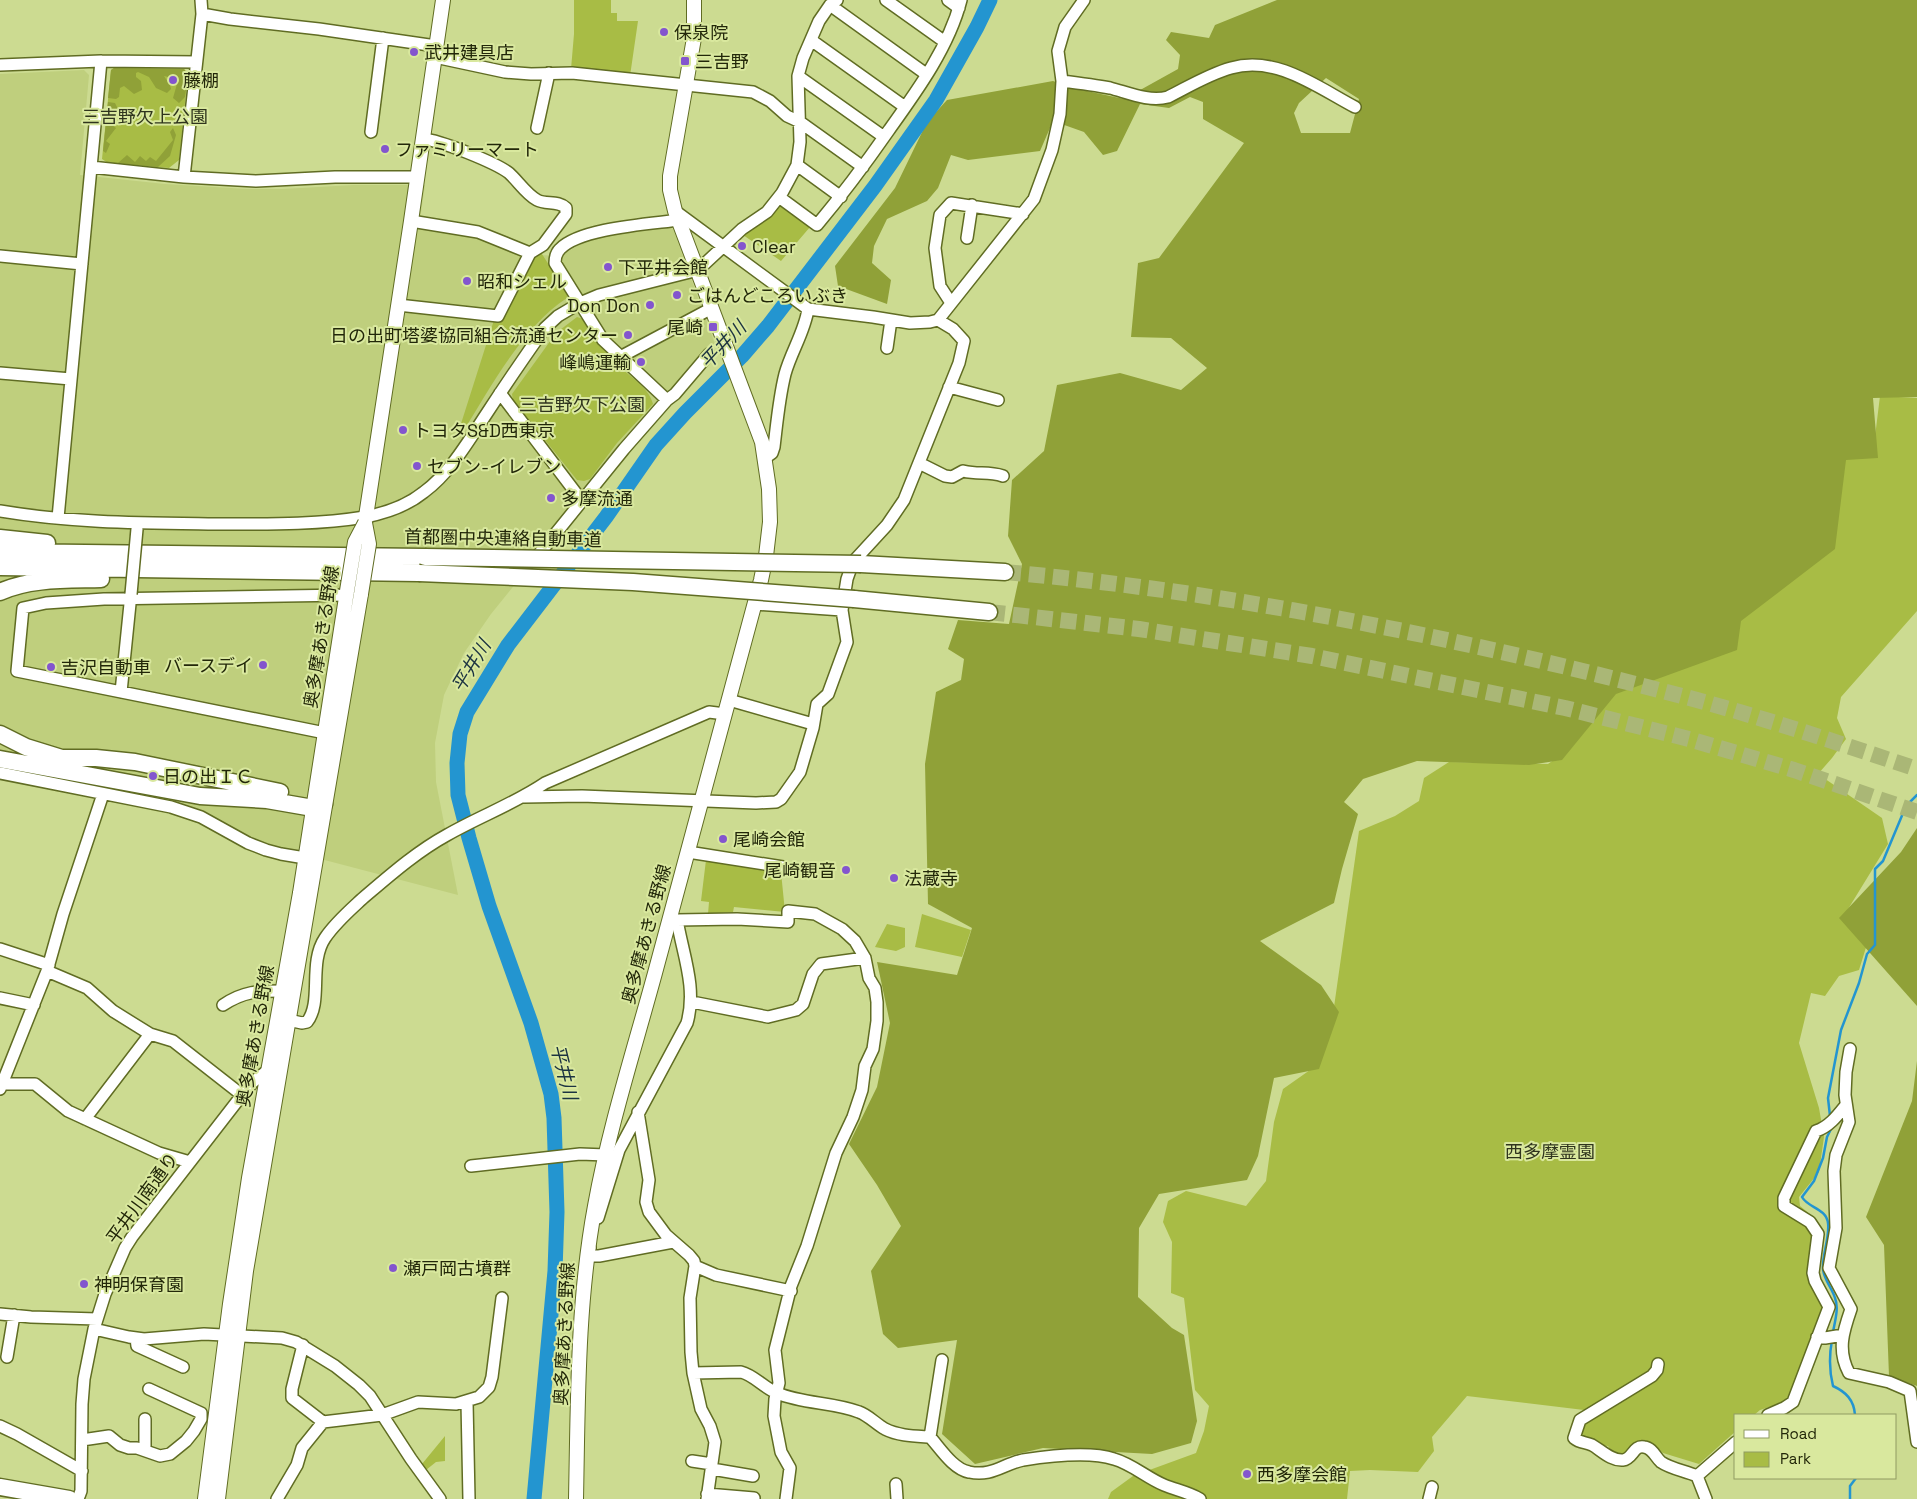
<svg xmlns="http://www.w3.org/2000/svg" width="1917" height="1499" viewBox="0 0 1917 1499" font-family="'Space Grotesk','Noto Sans JP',sans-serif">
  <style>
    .built { fill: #bfcf7d }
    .green { fill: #a8bc45 }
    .forest { fill: #90a138; fill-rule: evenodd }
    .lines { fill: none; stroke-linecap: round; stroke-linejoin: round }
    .stream { stroke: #2395d0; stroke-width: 2.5 }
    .river { stroke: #2395d0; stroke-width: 15 }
    .highway-tunnel { stroke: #aab776; stroke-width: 16; stroke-dasharray: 16 8; stroke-linecap: butt }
    .minor-casing { stroke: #606c23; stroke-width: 14 }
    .major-casing { stroke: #606c23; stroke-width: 16 }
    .highway-casing { stroke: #606c23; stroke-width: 19 }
    .minor { stroke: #fff; stroke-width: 11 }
    .major { stroke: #fff; stroke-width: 14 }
    .highway { stroke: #fff; stroke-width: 16 }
    .minor-bridge-casing { stroke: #606c23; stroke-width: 14; stroke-linecap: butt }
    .major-bridge-casing { stroke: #606c23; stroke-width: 16; stroke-linecap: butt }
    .highway-bridge-casing { stroke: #606c23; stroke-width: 19; stroke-linecap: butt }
    .minor-bridge { stroke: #fff; stroke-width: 11 }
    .major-bridge { stroke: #fff; stroke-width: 14 }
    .highway-bridge { stroke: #fff; stroke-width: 16 }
    .poi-dot { fill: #8355ce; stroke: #d9e89e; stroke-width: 2 }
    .labels { text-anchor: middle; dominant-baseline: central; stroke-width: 4; stroke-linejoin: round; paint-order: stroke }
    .poi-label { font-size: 18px; fill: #222709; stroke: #d9e89e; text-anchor: start }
    .park-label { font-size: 18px; fill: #2f341d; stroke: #d9e89e }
    .street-label { font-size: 18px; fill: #222709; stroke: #d9e89e }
    .water-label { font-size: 19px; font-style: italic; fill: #1c3341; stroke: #d9e89e }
  </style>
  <rect width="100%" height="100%" fill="#ccdb91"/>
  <path class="built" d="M84,70L89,75L80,175L165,184L247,189H282L354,185H425L419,227L475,235L521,254L560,256L595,236L668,226L673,229L715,344L582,501L491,614L464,653L444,695L435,743L436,782L458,895L252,841L190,807L0,760V74Z"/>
  <path class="green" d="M574,0H611V13H617V21H638L630,76L571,69L574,34Z
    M114,68L184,69L188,74L179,160L169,168L108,163L102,159L111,70Z
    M783,203L810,223V227L781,261L743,235L778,204Z
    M540,251L567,293V298C522,327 490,389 462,433L459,430L494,320L525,269Z
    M577,317L583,319C593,335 603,350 616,363C628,376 649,387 653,404L617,443L590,479L584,481L577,480L513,400L512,394L556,333Z
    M1880,396L1917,398V611L1841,697L1837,718L1846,739L1832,758L1818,774L1882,818L1888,844L1845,914L1868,941L1859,970L1839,976L1825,996L1811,993L1799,1043L1819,1108L1824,1137L1819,1172L1799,1197L1800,1206L1816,1219L1822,1233L1817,1275L1826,1310L1809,1343L1795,1384L1785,1402L1760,1410L1754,1415H1736V1431L1699,1464L1663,1453L1652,1445L1627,1456H1614L1608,1446L1597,1445L1584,1441L1580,1434L1584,1424V1410L1467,1396L1432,1437L1434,1451L1418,1472L1370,1470L1350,1471L1347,1499H1108L1111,1492L1133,1476L1196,1453L1204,1431L1209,1406L1195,1390L1184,1298L1171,1293L1172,1242L1163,1222L1168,1201L1186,1191L1246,1206L1266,1181L1274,1122L1283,1089L1310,1070L1334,1007L1359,831L1395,816L1419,801L1424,778L1449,762L1548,764L1572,747L1617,686L1738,643L1735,616L1840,450L1873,453Z
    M706,860L781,872L785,912L734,907L733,912L708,914L709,902L701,901Z
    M922,914L971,930L962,957L915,947Z
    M887,924L905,928V947L896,951L875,947Z
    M445,1436V1461L436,1462L426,1470L422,1464Z"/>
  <path class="forest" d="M1277,0H1917V397L1873,398L1878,458L1846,460L1835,549L1741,621L1737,650L1616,694L1562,760L1529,765L1417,761L1363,779L1344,802L1358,814L1342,869L1334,903L1260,941L1321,985L1339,1012L1319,1069L1274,1078L1258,1156L1247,1180L1159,1194L1139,1228L1138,1297L1172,1328L1184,1335L1197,1421L1191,1443L1152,1454L1043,1448L975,1464L942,1434L957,1340L898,1348L883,1334L871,1271L901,1226L877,1185L849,1144L877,1087L890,1023L877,962L957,975L972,928L928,904L925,764L936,692L961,680L964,659L948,649L958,620L1009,624L1022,564L1008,536L1012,480L1044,451L1057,385L1120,373L1181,390L1207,368L1171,338L1131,337L1138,263L1159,258L1244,143L1203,119V102L1190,97L1169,108L1140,104L1117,151L1103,155L1084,132L1053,121L1040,151L968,160L951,155L938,188L927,201L887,219L874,246L872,263L891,280L887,304L838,286L835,266L895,188L927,122L947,100L1053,81L1073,88L1124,99L1178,69L1180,55L1166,40L1171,32L1209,38L1215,25ZM1326,78L1359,99L1350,133H1301L1294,113L1299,103Z
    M114,68L184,69L188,74L185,97L179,103L173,98L177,84L173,78L164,76L170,85L171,89L167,93L156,88L149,77L138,72L136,73V77L141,81L142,90L134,94L124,86L120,88L119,97L116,99L108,98L111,70Z
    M108,102L115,103L118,109L108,122L116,128L106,141L110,144L106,153L103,151Z
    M173,128L176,135L170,156L158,167L118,163L127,155L135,162L140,156L146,161L150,157L156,161L173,140L170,132Z
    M1917,828V1006L1839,918L1901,852Z
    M1917,1061V1386L1889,1376L1884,1245L1866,1217L1912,1101Z"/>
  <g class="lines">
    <path class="stream" d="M1830,1116L1828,1098L1841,1030L1859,983L1867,954L1875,945V869L1883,861L1906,806L1917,795
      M1832,1127L1827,1137L1823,1158L1814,1181L1802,1197C1808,1208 1826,1208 1828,1223C1830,1237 1822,1255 1823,1269C1824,1280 1832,1288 1835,1298C1839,1308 1835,1321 1833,1332
      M1832,1340C1829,1356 1829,1370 1833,1386C1846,1392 1854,1400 1855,1415
      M1850,1499V1486L1856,1478"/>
    <path class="river" d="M534,1499L555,1271L557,1212L554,1118L551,1094L531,1023L489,906L469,838L458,795L457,763L460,734L467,712L508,645L606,517L656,445L685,413L742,356L768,326L875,186L936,100L977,27L990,0"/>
    <path class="highway-tunnel" d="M1005,572C1239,593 1471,640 1697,700C1771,720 1844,745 1917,769
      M989,612L1139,629L1312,656L1565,708L1689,739L1794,770L1917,812"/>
    <defs>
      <path id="minor" d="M886,0L945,42
        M948,0L959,8
        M830,5L926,74
        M202,14L230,19L319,29L436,46
        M811,40L905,107
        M435,57L505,72L531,74L572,73L753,92L770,101L787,116L800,122L863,167
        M0,65L101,61L196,62
        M798,76L884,137
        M1062,81C1078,83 1094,85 1110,88C1129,93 1149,102 1168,97C1188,87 1209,74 1231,68C1276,55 1317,87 1355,107
        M537,128L549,73
        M371,132L383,38
        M797,165L841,197
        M91,167L184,177L256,181L335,177H418
        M184,177L202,14L201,0
        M779,197L817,225C843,194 866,163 889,130C917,91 949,47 961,0
        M675,211L808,309L873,317L910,323L930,322L938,320L1034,199L1052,150L1060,114L1062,81L1058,51L1065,27L1084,0
        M411,221L478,232L530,253
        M967,238L972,205
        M0,256L82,264
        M951,303L940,286L935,248L940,215L951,203L1023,214
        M398,305L498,316L530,253L543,245L566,214V208C558,200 546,205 537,200C526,194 518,181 509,173C496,163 440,140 423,139
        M887,348L891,320
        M622,356L712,308
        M0,373L71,379
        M949,387L998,400
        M500,393L582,501
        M667,400L603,340L555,263C555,258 556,253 560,249C580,228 650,224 679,220
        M765,458L772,453L774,447C777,422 779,398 785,374C791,352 805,331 808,309
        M919,463L945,476L952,477L963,471C979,475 987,471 1003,476
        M0,511C71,523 143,523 215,524C265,524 316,525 365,517C386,513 408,505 424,492C451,472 469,440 487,413C506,384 525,356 545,328L558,316L580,303L599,295L698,270L742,229L767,212L782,193L797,165L800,142L798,76L803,58L819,21L830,5L837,0
        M58,518L101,61
        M539,554L624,449L667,400L675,394L709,354
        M755,604L842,610
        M121,692L131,594
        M729,700L813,724
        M325,733L17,671L23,608L46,603L104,599L347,595
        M0,773L171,807L201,817L248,843L266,850L281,854L305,858
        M524,797L582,796L756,803L776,802L781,799L800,772L813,728L817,704L828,694L847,642L842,610L847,579L853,562L887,525L904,500L959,363L964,341L953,329L938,320
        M688,852L783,867
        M677,920L737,919L788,922V911L815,914L842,929L855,941L865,958L869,978L875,988L877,1002V1021L873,1049L865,1066L862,1090L853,1117L836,1153L807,1246L791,1286L775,1350L779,1383L775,1399L774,1416L781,1452L790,1468L786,1499
        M0,949L49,965
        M47,971L87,988L113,1011L150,1034L173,1041L242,1095
        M0,998L34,1005
        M692,1002L768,1017L796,1010L803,1004L813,974L821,964L865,958
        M223,1005C244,991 258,991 282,991
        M288,1020L302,1023L307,1022C323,1002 308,963 325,938C335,923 349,911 362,899C389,876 416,852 447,835C480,816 514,804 545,783L709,712L725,714
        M1850,1049L1846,1072L1845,1095L1849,1122L1836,1155L1834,1171L1836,1228L1829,1268L1851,1309C1843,1332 1837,1350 1849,1373L1889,1382L1910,1391L1917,1442
        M2,1084H35L68,1111L159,1153L190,1162
        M0,1089L47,971L63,914L103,794
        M638,1112L649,1180L646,1202L649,1212L666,1235L689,1255L694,1261L695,1266L690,1298L691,1352L693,1373L701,1409L710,1426L715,1442L707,1499
        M85,1119L150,1034
        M471,1166L580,1154L606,1155
        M598,1218L619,1150L687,1023C697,988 683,955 677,920L672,918
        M590,1248L587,1256H599L673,1242
        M695,1266L716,1275L791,1291
        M0,1314L31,1317L97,1319
        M94,1329L129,1337L144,1339L204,1334L282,1338L296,1342L335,1366L359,1385L370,1396L411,1459L440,1499
        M1817,1337L1825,1338L1843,1335
        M136,1338L137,1346L183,1367
        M303,1345L292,1389V1398L323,1422L382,1415L418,1402L456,1404L479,1397L489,1387L492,1377L502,1298
        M7,1357L14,1315
        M1658,1364L1657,1370L1652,1376L1580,1420L1574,1438C1580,1443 1585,1442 1592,1445C1601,1450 1611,1461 1623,1460C1633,1459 1633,1445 1644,1447C1653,1448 1655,1457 1661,1462C1671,1469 1686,1471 1697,1476
        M693,1373L741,1372C754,1375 764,1388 777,1393C803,1404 833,1402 859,1412C868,1415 876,1424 885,1429C899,1436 915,1436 930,1437C940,1448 953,1469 969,1472C992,1477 1003,1464 1023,1460C1049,1456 1089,1451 1114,1459C1132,1464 1147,1478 1164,1485C1176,1490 1188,1492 1200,1499
        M467,1402L469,1499
        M1768,1415L1784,1408L1793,1402L1829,1307L1815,1281L1813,1273L1818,1234L1810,1222L1784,1206V1198L1816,1131C1829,1127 1838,1115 1846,1105
        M145,1419V1450
        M0,1426L17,1434L82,1471
        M930,1437L942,1360
        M82,1440L109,1436L120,1445L129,1448H137L160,1456L170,1454L186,1441L194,1431L201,1419V1413L149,1389
        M692,1461L712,1464
        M712,1469L753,1476
        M896,1484L897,1499
        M707,1494L754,1498
        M78,1499L81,1491L82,1404L84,1379L94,1329L105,1294L125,1248L132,1237L242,1095L253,1082L267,1071L272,1072
        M277,1499L297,1465L302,1448L323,1422
        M1429,1499L1432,1487
        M1706,1499L1697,1476L1736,1442"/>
      <path id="major" d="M365,523L411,221L443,0
        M205,1499L230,1304L249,1178L300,893L347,591
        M218,1499L246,1271L361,594
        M576,1499C578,1402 577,1303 595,1206C609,1128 634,1050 655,973C690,842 726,711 761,580L766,556L770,522L769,489L762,442L675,211L670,190V176L694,38V0"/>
      <path id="highway" d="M0,538L47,543
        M0,552L425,557
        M861,564L1005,572
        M0,567L419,573
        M0,592C30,578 69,580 101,579
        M854,599L989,612
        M0,734L26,747L68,760
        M58,758H96L135,762L280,792
        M0,759L200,796L267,800L313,808L324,804
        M0,1487L69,1499"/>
    </defs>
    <use href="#minor" class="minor-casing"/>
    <use href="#major" class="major-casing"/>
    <use href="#highway" class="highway-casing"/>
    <use href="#minor" class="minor"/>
    <use href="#major" class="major"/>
    <use href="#highway" class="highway"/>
    <defs>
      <path id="minor-bridge" d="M131,594L137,529"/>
      <path id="major-bridge" d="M347,591L355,542L365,523
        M361,594L369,544L365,523"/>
      <path id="highway-bridge" d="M425,557L861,564
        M419,573L633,582L854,599"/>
    </defs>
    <use href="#minor-bridge" class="minor-bridge-casing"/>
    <use href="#major-bridge" class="major-bridge-casing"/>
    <use href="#highway-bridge" class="highway-bridge-casing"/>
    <use href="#minor-bridge" class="minor-bridge"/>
    <use href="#major-bridge" class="major-bridge"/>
    <use href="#highway-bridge" class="highway-bridge"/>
  </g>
  <g class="poi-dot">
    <circle cx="664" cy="32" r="5"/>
    <circle cx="414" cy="52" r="5"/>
    <rect x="680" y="56" width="10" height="10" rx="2.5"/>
    <circle cx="173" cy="80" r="5"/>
    <circle cx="385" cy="149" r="5"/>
    <circle cx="742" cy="246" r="5"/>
    <circle cx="608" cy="267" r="5"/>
    <circle cx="467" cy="281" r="5"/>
    <circle cx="677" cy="295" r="5"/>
    <circle cx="650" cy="305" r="5"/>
    <rect x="708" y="322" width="10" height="10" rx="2.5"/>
    <circle cx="628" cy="335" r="5"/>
    <circle cx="641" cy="362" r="5"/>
    <circle cx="403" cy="430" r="5"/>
    <circle cx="417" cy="466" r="5"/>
    <circle cx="551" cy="498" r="5"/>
    <circle cx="263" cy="665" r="5"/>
    <circle cx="51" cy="667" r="5"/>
    <circle cx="153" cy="776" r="5"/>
    <circle cx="723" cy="839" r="5"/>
    <circle cx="846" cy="870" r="5"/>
    <circle cx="894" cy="878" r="5"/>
    <circle cx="393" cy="1268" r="5"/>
    <circle cx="84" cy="1284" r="5"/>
    <circle cx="1247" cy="1474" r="5"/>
  </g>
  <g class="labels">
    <g class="poi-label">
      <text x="674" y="32">保泉院</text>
      <text x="424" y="52">武井建具店</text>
      <text x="695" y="61">三吉野</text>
      <text x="183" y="80">藤棚</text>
      <text x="395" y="149">ファミリーマート</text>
      <text x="752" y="246">Clear</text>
      <text x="618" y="267">下平井会館</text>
      <text x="477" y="281">昭和シェル</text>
      <text x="687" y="295">ごはんどころいぶき</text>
      <text x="640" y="305" text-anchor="end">Don Don</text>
      <text x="703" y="327" text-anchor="end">尾崎</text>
      <text x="618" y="335" text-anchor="end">日の出町塔婆協同組合流通センター</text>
      <text x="631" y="362" text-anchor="end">峰嶋運輸</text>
      <text x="413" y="430">トヨタS&amp;D西東京</text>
      <text x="427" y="466">セブン-イレブン</text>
      <text x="561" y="498">多摩流通</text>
      <text x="253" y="665" text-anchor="end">バースデイ</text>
      <text x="61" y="667">吉沢自動車</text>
      <text x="163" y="776">日の出ＩＣ</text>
      <text x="733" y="839">尾崎会館</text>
      <text x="836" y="870" text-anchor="end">尾崎観音</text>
      <text x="904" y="878">法蔵寺</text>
      <text x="403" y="1268">瀬戸岡古墳群</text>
      <text x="94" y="1284">神明保育園</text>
      <text x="1257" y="1474">西多摩会館</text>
    </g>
    <g class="park-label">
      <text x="145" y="116">三吉野欠上公園</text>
      <text x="582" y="404">三吉野欠下公園</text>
      <text x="1550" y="1151">西多摩霊園</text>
    </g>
    <g class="street-label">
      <text transform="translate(503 538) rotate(1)">首都圏中央連絡自動車道</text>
      <text transform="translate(321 637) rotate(-81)">奥多摩あきる野線</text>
      <text transform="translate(646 934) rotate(-75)">奥多摩あきる野線</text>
      <text transform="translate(255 1036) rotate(-80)">奥多摩あきる野線</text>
      <text transform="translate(142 1198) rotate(-54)">平井川南通り</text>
      <text transform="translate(564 1334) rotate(-87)">奥多摩あきる野線</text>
    </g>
    <g class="water-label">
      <text transform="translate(723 345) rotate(-47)">平井川</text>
      <text transform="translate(471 666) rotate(-59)">平井川</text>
      <text transform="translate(564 1072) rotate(76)">平井川</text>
    </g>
  </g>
  <rect x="1734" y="1414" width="162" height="65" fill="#d9e89e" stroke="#909b62"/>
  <rect x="1744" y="1430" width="25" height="8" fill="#ffffff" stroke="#909b62"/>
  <text x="1780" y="1439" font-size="15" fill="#222709">Road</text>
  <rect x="1744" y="1452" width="25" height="15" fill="#a8bc45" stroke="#909b62"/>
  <text x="1780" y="1464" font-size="15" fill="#222709">Park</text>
</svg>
